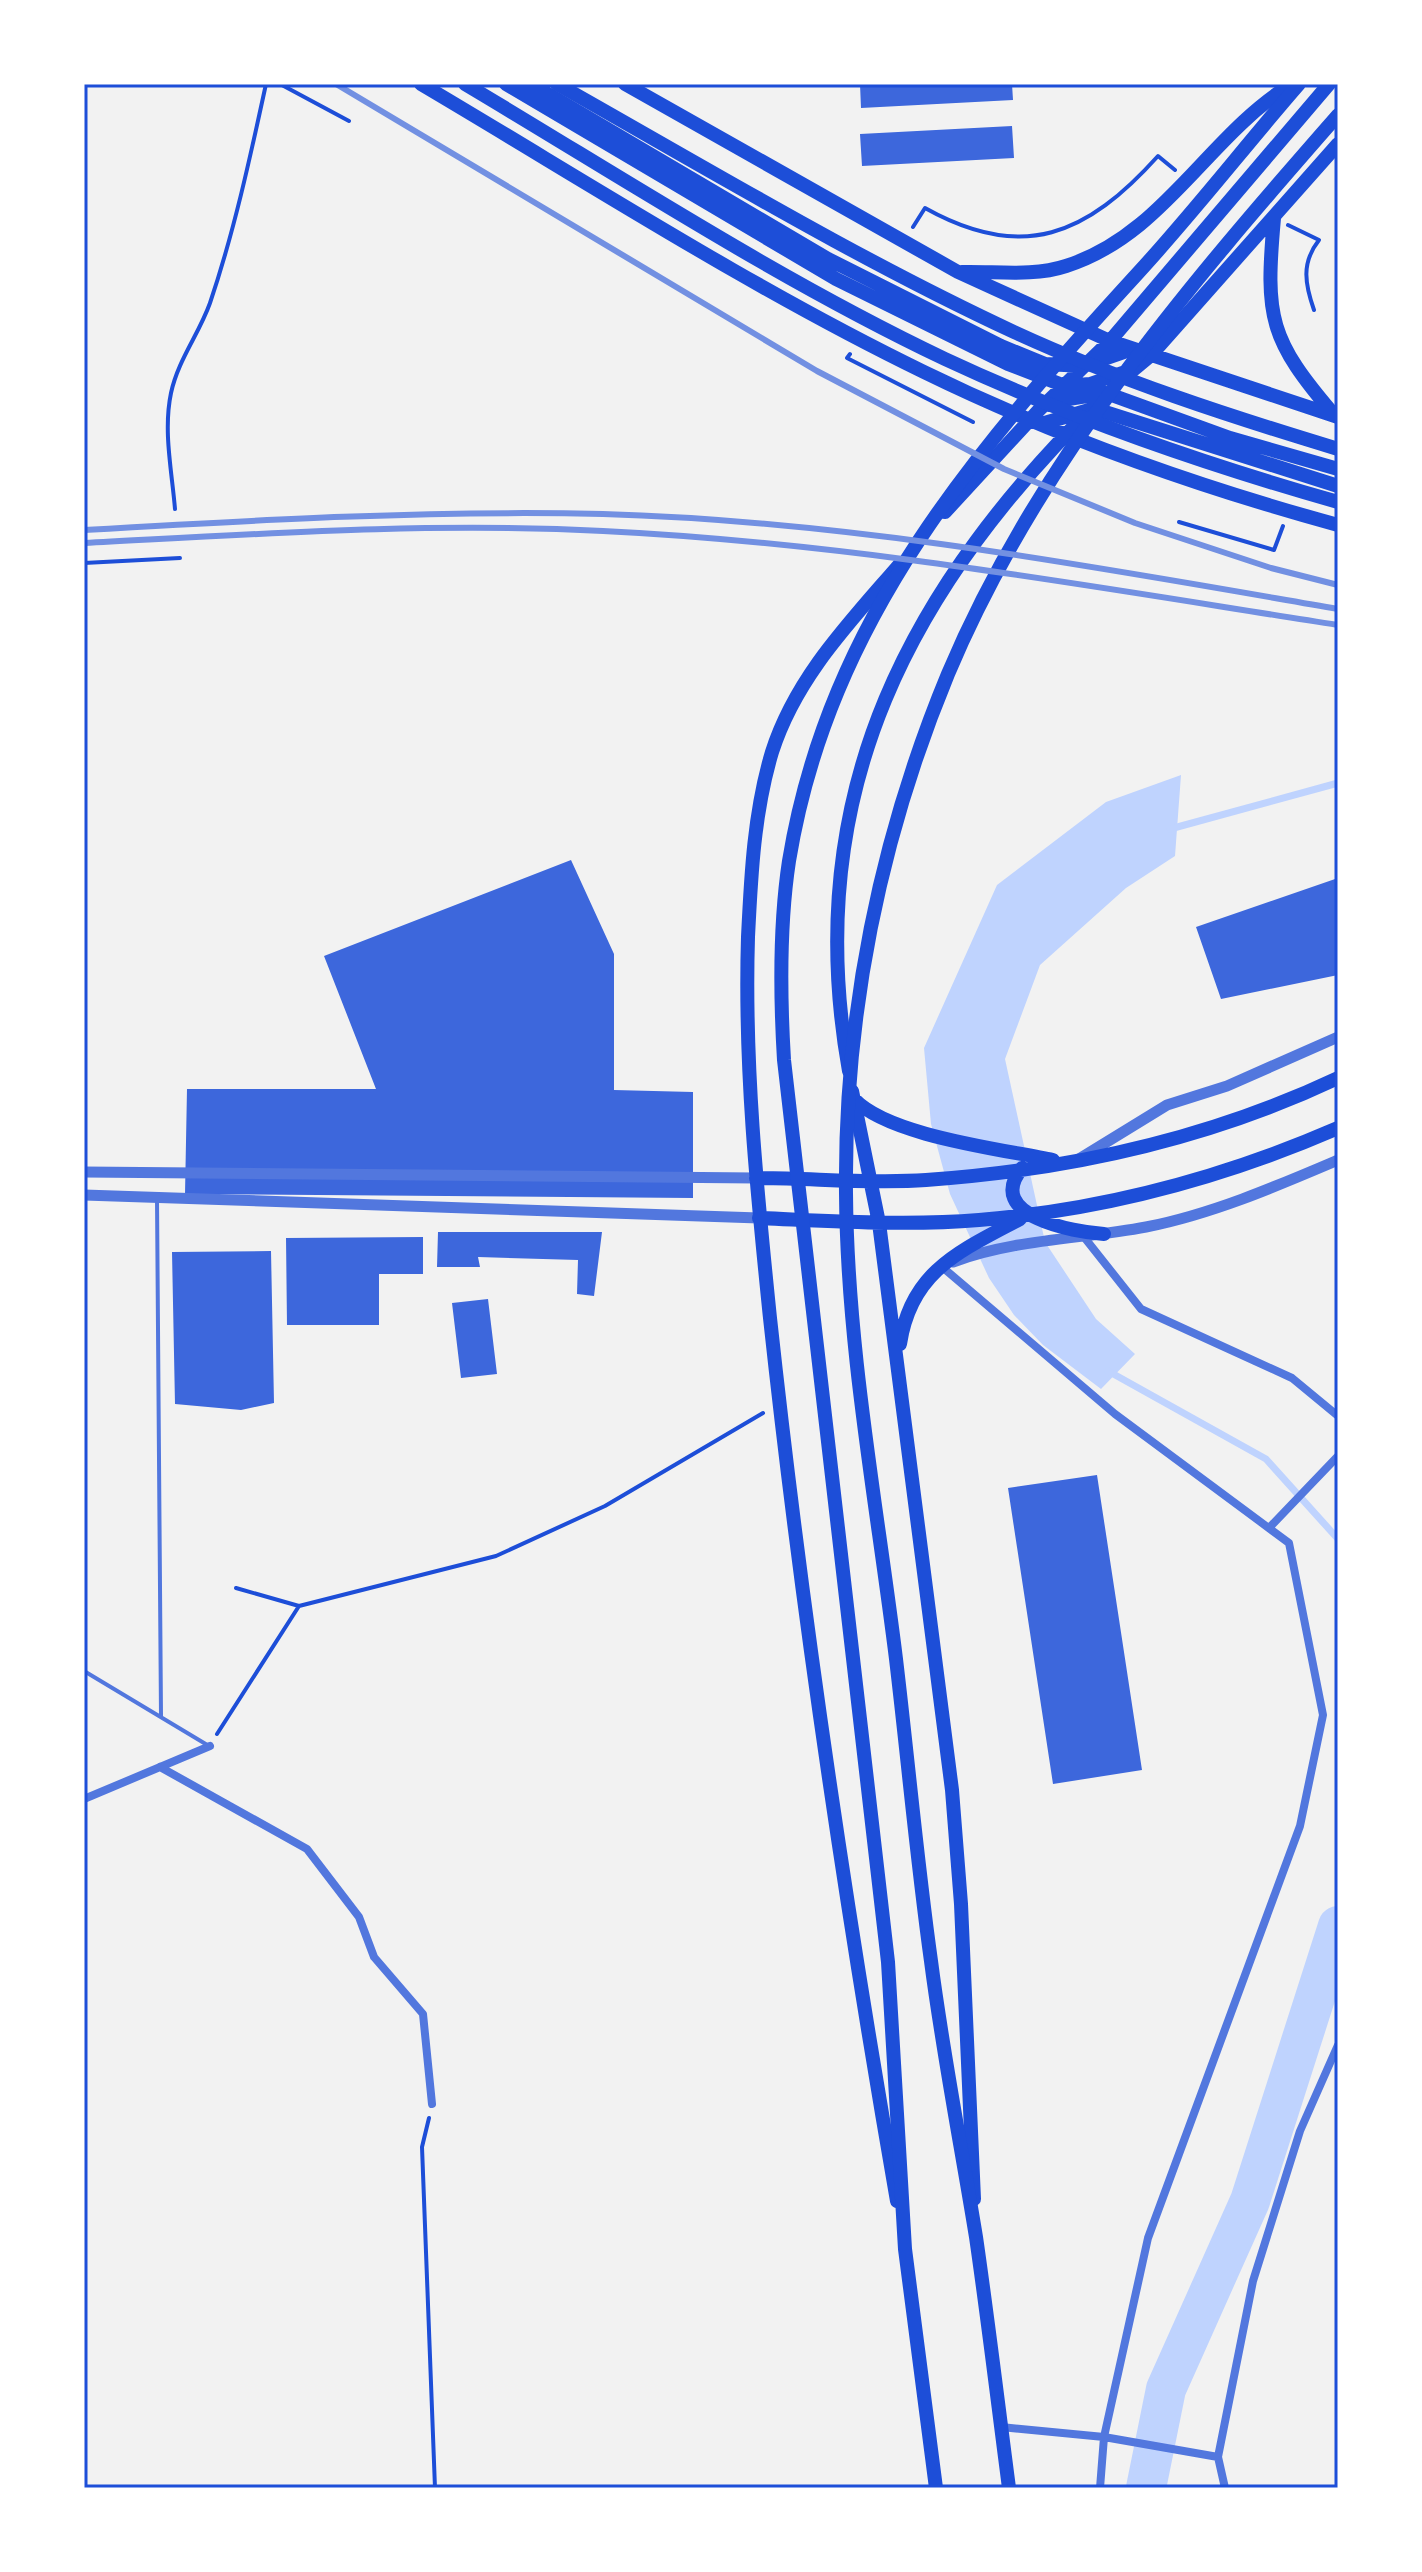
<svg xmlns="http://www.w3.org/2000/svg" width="1422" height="2572" viewBox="0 0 1422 2572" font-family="'PT Sans Narrow',sans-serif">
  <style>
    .water { fill: #bfd3fe }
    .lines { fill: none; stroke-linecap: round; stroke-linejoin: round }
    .stream { stroke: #bfd3fe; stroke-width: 7 }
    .river { stroke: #bfd3fe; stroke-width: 40 }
    .building { fill: #3d67dc }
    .path { stroke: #1d4ed8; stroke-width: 4 }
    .service { stroke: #5277de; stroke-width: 4 }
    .minor { stroke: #5277de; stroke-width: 8 }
    .tertiary { stroke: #5277de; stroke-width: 11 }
    .primary { stroke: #1d4ed8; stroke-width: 14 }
    .trunk { stroke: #1d4ed8; stroke-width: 14 }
    .rail { stroke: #7290e2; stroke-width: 6 }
    .neatline { fill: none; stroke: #1d4ed8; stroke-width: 3 }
  </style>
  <rect width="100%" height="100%" fill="#f2f2f2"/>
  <path class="water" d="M1181,775L1175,856L1126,888L1040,965L1005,1059L1045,1242L1096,1319L1135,1354L1101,1389L1043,1345L1014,1315L989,1278L950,1194L931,1124L924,1048L997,885L1106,802Z"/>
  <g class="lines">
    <path class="stream" d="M1170,829L1338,783
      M1108,1371L1266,1459L1338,1539"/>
    <path class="river" d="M1146,2488L1166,2389L1250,2201L1338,1926"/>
  </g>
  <path class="building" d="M860,84H1012L1013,100L861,108Z
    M1012,126L1014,158L862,166L860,134Z
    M571,860L614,954V1090L693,1092V1198L185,1194L187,1089H376L324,956Z
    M1338,878V975L1221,999L1196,927Z
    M438,1232H602L594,1296L577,1294L578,1260L478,1257L480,1267H437Z
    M423,1237V1274H379V1325H287L286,1238Z
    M271,1251L274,1403L241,1410L175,1404L172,1252Z
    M488,1299L497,1374L461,1378L452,1303Z
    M1097,1475L1142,1770L1053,1784L1008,1488Z"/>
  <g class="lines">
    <path class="path" d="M280,84L349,121
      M1288,225L1319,240C1301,263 1305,284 1314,310
      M913,227L925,208C1023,263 1087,235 1158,156L1175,170
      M850,354L847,358L973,422
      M175,509C172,472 163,431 171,393C178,360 199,334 210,303C234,232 250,158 266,84
      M1179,522L1274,550L1283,526
      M84,563L180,558
      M236,1588L299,1606
      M217,1734L299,1606L496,1556L605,1506L763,1413
      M429,2118L422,2147L435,2488"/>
    <path class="service" d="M157,1199L161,1716
      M84,1671L209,1746"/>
    <path class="minor" d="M1084,1237L1141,1309L1292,1378L1338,1416
      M941,1266L1115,1414L1289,1543L1323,1715L1300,1826L1148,2238L1104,2437L1100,2488
      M1269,1528L1338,1456
      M160,1767L307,1849L359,1917L374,1957L423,2014L432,2104
      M84,1799L210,1746
      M1001,2427L1104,2437L1218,2457
      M1225,2488L1218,2457L1253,2281L1300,2131L1338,2045"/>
    <path class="tertiary" d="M1079,1159L1167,1105L1227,1086L1338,1037
      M84,1172L756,1178
      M84,1195L759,1218
      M953,1262C1014,1239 1083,1239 1146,1227C1212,1214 1277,1186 1338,1160"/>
    <path class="primary" d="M421,84C587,182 751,288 924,372C1057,437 1196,486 1338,525
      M506,84L836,279L1008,364L1065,386L1090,384L1122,373
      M531,84L828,259L1001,346L1045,364L1084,366L1133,349
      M625,84L958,272L1110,341L1338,417
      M1274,218C1265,318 1269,339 1335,416
      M962,272C995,271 1033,277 1066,266C1164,235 1208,135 1292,84
      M1127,375L1151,355L1338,144
      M1050,405L1062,400L1106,393L1230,438L1338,469
      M1041,424L1089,410L1108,413L1338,486
      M945,512L1039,410L1110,341L1329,84
      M849,1071C799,792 910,585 1106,394
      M852,1091L879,1223L952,1790L961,1904L974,2199
      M854,1099C889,1136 1001,1149 1053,1160
      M1022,1168C983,1216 1074,1232 1104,1234
      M756,1178C812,1178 870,1184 926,1180C1069,1170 1209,1139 1338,1078
      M759,1218C832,1221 906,1226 979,1220C1102,1210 1225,1177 1338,1128
      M900,1344C911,1271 960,1251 1020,1219
      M897,2201C846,1908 802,1614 770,1318C757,1191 744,1065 748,937C751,875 754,812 772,752C796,677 850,622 900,564"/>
    <path class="trunk" d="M465,84C623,178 779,280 945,359C1071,418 1204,464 1338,502
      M557,84C708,169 857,259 1014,332C1118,380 1229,416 1338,449
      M936,2488L905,2249L888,1962L784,1060C780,994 779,927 789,861C829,617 978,448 1138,273C1194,212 1245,146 1299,84
      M1009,2488C998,2404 988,2320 976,2237C961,2145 943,2054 931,1961C917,1861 908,1760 896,1659C877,1505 847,1348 846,1193C844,1015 880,838 948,674C1037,462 1188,286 1338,115"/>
    <path class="rail" d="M336,84L817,371L1004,469L1135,523L1271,568L1338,585
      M84,530C257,520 430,510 603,514C850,521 1095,567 1338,609
      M84,543C257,534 430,522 603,531C850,543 1094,587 1338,625"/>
  </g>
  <rect width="1422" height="2572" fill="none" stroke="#ffffff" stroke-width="172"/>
  <rect x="86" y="86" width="1250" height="2400" class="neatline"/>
</svg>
